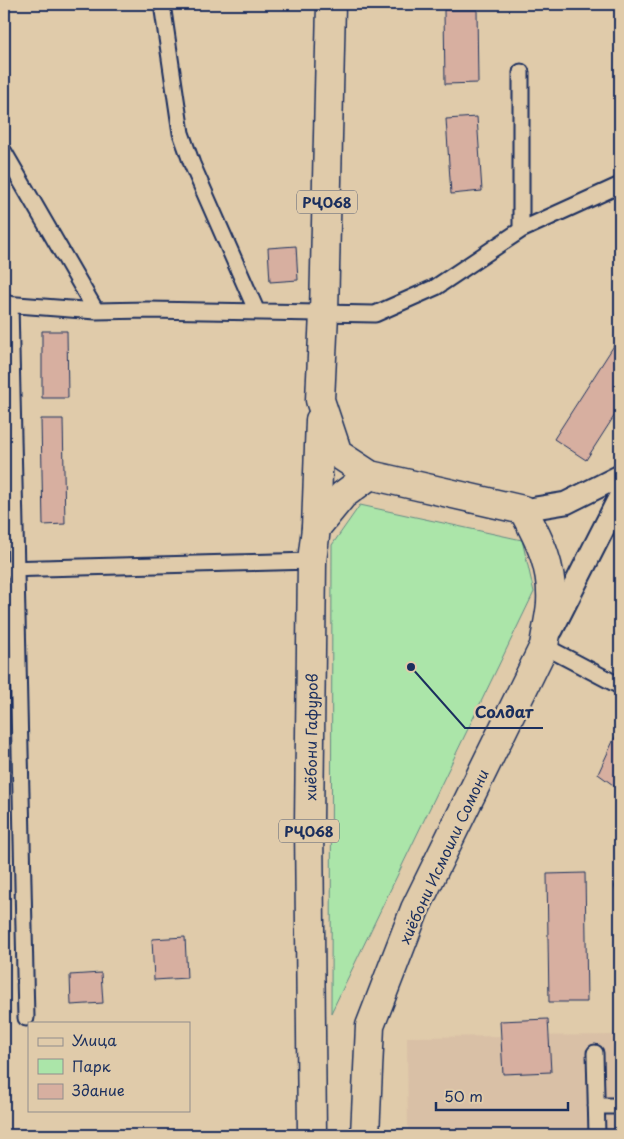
<svg xmlns="http://www.w3.org/2000/svg" width="624" height="1139" viewBox="0 0 624 1139" font-family="'Playpen Sans',sans-serif">
  <style>
    .built { fill: #d9c0a6 }
    .green { fill: #abe5a9; stroke: #638a84 }
    .building { fill: #d7afa0; stroke: #1b2f5e }
    .lines { fill: none; stroke-linecap: round; stroke-linejoin: round }
    .lane-casing { stroke: #1b2f5e; stroke-width: 11 }
    .street-casing { stroke: #1b2f5e; stroke-width: 19 }
    .secondary-casing { stroke: #1b2f5e; stroke-width: 25 }
    .highway-casing { stroke: #1b2f5e; stroke-width: 31 }
    .lane { stroke: #e0cbaa; stroke-width: 8 }
    .street { stroke: #e0cbaa; stroke-width: 15 }
    .secondary { stroke: #e0cbaa; stroke-width: 21 }
    .highway { stroke: #e0cbaa; stroke-width: 28 }
    .labels { text-anchor: middle; dominant-baseline: central; stroke-width: 4.5; stroke-linejoin: round; paint-order: stroke }
    .shield { fill: #e0cbaa; stroke: #565e75; stroke-width: 1 }
    .shield-label { font-size: 14px; font-weight: bold; fill: #1b2f5e }
    .street-label { font-size: 15px; fill: #1b2f5e; stroke: #e0cbaa }
    .leader { fill: none; stroke: #1b2f5e; stroke-width: 2 }
    .callout-dot { fill: #1b2f5e; stroke: #e0cbaa; stroke-width: 2 }
    .callout-label { font-size: 16px; text-anchor: middle; font-weight: bold; fill: #1b2f5e; stroke: #e0cbaa; stroke-width: 4.5; stroke-linejoin: round; paint-order: stroke }
  </style>
  <rect width="100%" height="100%" fill="#e0cbaa"/>
  <filter id="ink" filterUnits="userSpaceOnUse"><feTurbulence type="fractalNoise" baseFrequency=".02" numOctaves="2"/><feDisplacementMap in="SourceGraphic" scale="10" xChannelSelector="R" yChannelSelector="G"/><feConvolveMatrix kernelMatrix="1 2 1 2 8 2 1 2 1" color-interpolation-filters="sRGB"/></filter>
  <g filter="url(#ink)">
    <path class="built" d="M620,1035V1135H408L407,1037Z"/>
    <path class="green" d="M360,505L522,540L534,592L331,1013L332,545Z"/>
    <path class="building" d="M444,10H477L478,83L445,84Z
      M477,117L482,191L451,194L446,119Z
      M296,246L298,280L270,282L268,248Z
      M42,331H67L68,398H42Z
      M615,344L620,347V407L586,460L554,439Z
      M41,419H63L65,524L43,525Z
      M620,726V790L598,774Z
      M585,873L587,1002H549L547,874Z
      M185,937L187,978L154,980L152,939Z
      M101,973L103,1003L71,1005L70,975Z
      M548,1019L551,1072L503,1074L500,1021Z"/>
    <g class="lines">
      <defs>
        <path id="lane" d="M620,887V886"/>
        <path id="street" d="M162,4L181,133L192,164L257,312
          M521,72V230
          M4,152L96,311
          M4,304L96,311L148,310L375,314L436,287L521,230L620,185
          M10,304L26,1018
          M4,569L312,561
          M544,646L620,686
          M595,1053L597,1135
          M596,1106H620"/>
        <path id="secondary" d="M523,510L566,503L620,476
          M552,630L620,496"/>
        <g id="highway">
          <path d="M331,4L324,313L320,400L338,454L370,475L523,510C540,541 553,567 551,603C550,617 546,632 544,646L415,909L370,1026L365,1135"/>
          <path d="M316,528L343,495L370,475"/>
          <path id="s1" d="M312,1135L309,824L312,561L316,528L320,420"/>
        </g>
      </defs>
      <use href="#lane" class="lane-casing"/>
      <use href="#street" class="street-casing"/>
      <use href="#secondary" class="secondary-casing"/>
      <use href="#highway" class="highway-casing"/>
      <use href="#lane" class="lane"/>
      <use href="#street" class="street"/>
      <use href="#secondary" class="secondary"/>
      <use href="#highway" class="highway"/>
    </g>
  </g>
  <g class="labels">
    <g class="shield">
      <rect x="297" y="190.5" width="60" height="23" rx="4"/>
      <rect x="279" y="819.5" width="60" height="23" rx="4"/>
    </g>
    <g class="shield-label">
      <text x="327" y="202">РҶ068</text>
      <text x="309" y="831">РҶ068</text>
    </g>
    <g class="street-label">
      <text stroke="none"><textPath href="#s1" startOffset="398">хиёбони Гафуров</textPath></text>
      <text transform="translate(443 856) rotate(-65)">хиёбони Исмоили Сомони</text>
    </g>
  </g>
  <path class="leader" d="M411 667L465 728H543"/>
  <circle class="callout-dot" cx="411" cy="667" r="5"/>
  <g class="callout-label">
    <text x="504" y="718">Солдат</text>
  </g>
  <rect width="624" height="1139" fill="none" stroke="#e0cbaa" stroke-width="20"/>
  <rect x="10" y="10" width="604" height="1119" fill="none" stroke="#1b2f5e" stroke-width="2" filter="url(#ink)"/>
  <rect x="28" y="1022" width="162" height="90" fill="#e0cbaa" stroke="#918d8c"/>
  <rect x="38" y="1038" width="25" height="8" fill="#e0cbaa" stroke="#918d8c"/>
  <text x="72" y="1046" font-size="15" fill="#1b2f5e">Улица</text>
  <rect x="38" y="1059" width="25" height="15" fill="#abe5a9" stroke="#918d8c"/>
  <text x="72" y="1072" font-size="15" fill="#1b2f5e">Парк</text>
  <rect x="38" y="1084" width="25" height="15" fill="#d7afa0" stroke="#918d8c"/>
  <text x="72" y="1096" font-size="15" fill="#1b2f5e">Здание</text>
  <path d="M436 1102v8h132v-8" fill="none" stroke="#1b2f5e" stroke-width="2.5"/>
  <text x="444" y="1102" font-size="15" fill="#1b2f5e" stroke="#e0cbaa" stroke-width="4" paint-order="stroke">50 m</text>
</svg>
